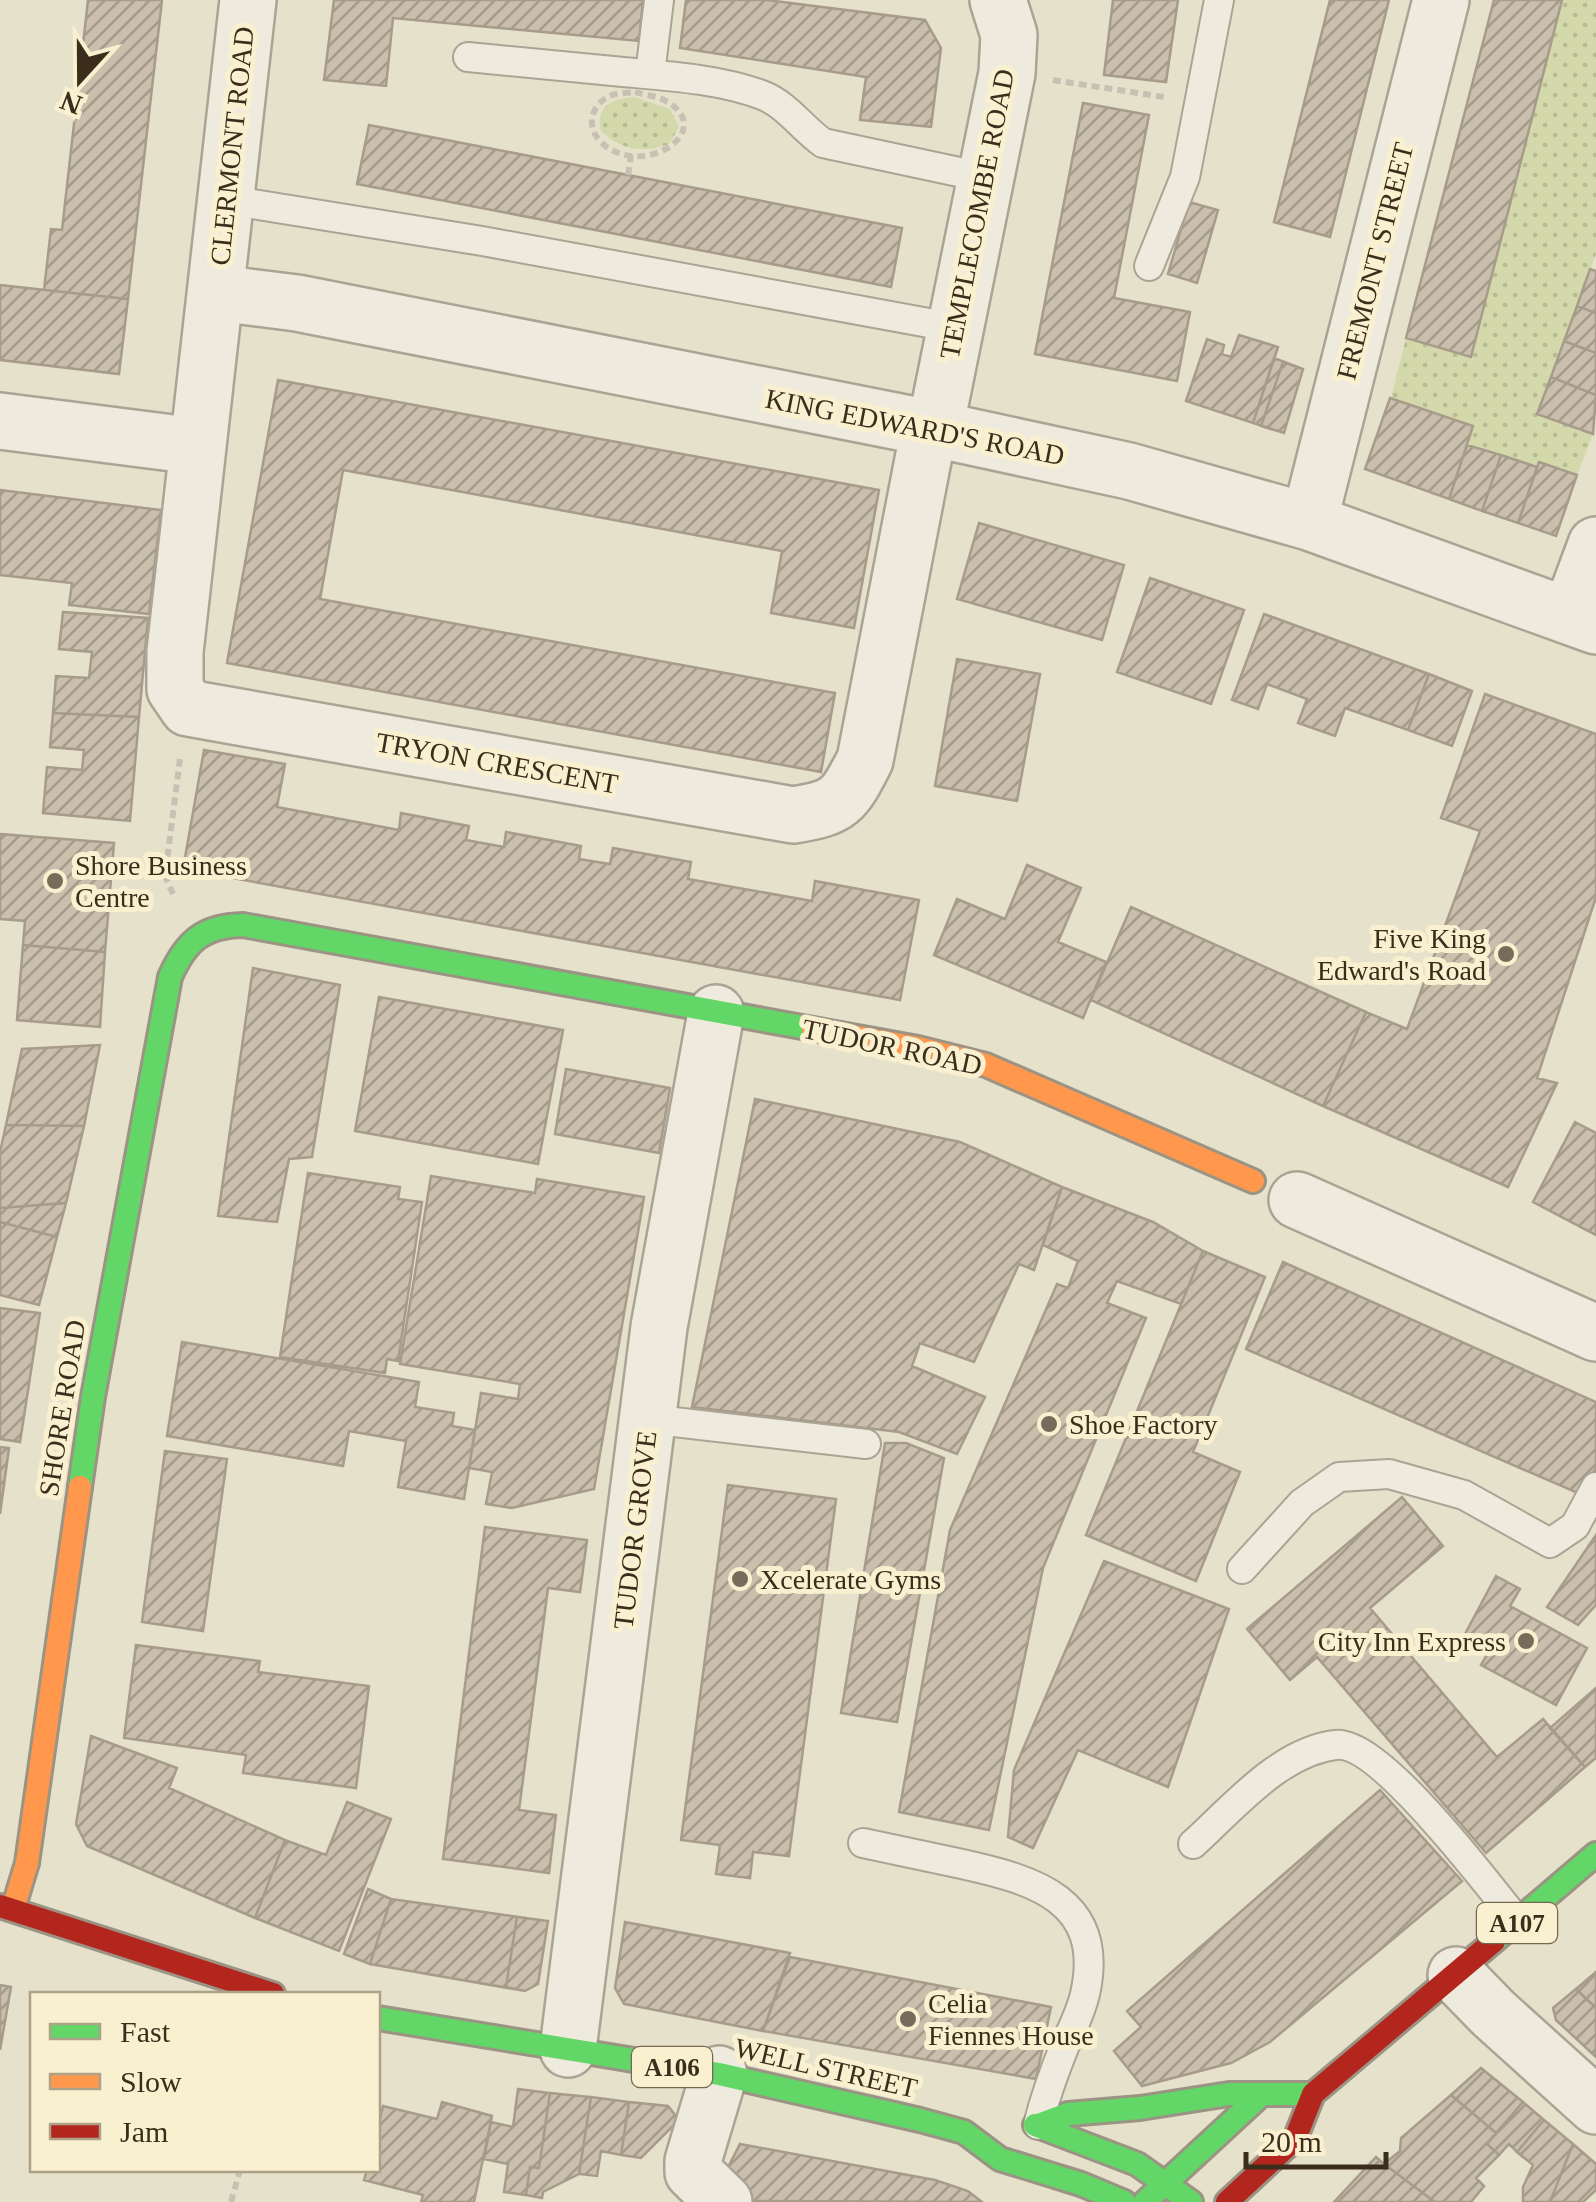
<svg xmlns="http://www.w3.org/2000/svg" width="1596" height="2202" viewBox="0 0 1596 2202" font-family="'Times New Roman',serif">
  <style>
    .park { fill: url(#park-dots) }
    .building { fill: url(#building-hatch); stroke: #a79c8a; stroke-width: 2.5 }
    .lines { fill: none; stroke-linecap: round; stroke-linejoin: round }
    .lane-casing { stroke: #aba494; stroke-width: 32 }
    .street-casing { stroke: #aba494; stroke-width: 60 }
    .fast-casing { stroke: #9b9485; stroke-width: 28 }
    .slow-casing { stroke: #9b9485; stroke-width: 28 }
    .jam-casing { stroke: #9b9485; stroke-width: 28 }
    .path { stroke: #c7c1b4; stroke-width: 6; stroke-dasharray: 8 5; stroke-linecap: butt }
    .lane { stroke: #eeeadd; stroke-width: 28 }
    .street { stroke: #eeeadd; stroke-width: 55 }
    .fast { stroke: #63d668; stroke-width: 22 }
    .slow { stroke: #ff974d; stroke-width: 22 }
    .jam { stroke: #b3261e; stroke-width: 22 }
    .poi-dot { fill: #776c59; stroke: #f9f0d0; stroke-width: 4 }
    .labels { text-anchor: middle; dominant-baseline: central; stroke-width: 10; stroke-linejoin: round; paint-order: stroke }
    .shield { fill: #f9f0d0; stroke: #746852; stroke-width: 2.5 }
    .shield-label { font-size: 25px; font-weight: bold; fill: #3b2d1c }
    .street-label { font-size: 28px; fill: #3b2d1c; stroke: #f9f0d0 }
    .poi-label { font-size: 28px; fill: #3b2d1c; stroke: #f9f0d0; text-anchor: start }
  </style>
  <defs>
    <pattern id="park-dots" width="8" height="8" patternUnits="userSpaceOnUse" patternTransform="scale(2.5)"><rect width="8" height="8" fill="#d4d9ac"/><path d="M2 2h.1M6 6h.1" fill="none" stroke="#b7bb93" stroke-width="1.8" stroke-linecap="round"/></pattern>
    <pattern id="building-hatch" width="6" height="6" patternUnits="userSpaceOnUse" patternTransform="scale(2.5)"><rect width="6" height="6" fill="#cabeac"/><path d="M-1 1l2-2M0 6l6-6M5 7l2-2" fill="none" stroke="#a59b8b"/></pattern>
  </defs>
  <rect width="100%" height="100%" fill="#e6e1cb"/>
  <path class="park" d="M1562,0H1596V254L1537,413L1593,434L1577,475L1540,462L1537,467L1467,445L1472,426L1391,398L1406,338L1471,357Z
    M635,97L670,109L679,127L669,144C643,154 621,150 601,131C595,105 613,99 635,97Z"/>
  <path class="building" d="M88,0H162L128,299L44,290L51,229L62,230Z
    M334,0H643L639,41L393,18L386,86L324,80Z
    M686,0H767L925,20L941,48L931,127L860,120L866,77L680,48Z
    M1113,0H1178L1166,82L1104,75Z
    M1330,0H1389L1330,237L1274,222Z
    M1494,0H1562L1471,357L1406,338Z
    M1083,103L1149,115L1114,298L1190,312L1177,381L1035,354Z
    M369,125L902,228L891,287L357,184Z
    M1189,202L1218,210L1197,283L1168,274Z
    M1590,269L1596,271V313L1577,306Z
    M0,285L128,299L119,374L0,360Z
    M1577,306L1596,313V353L1564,341Z
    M1239,335L1278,347L1253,423L1186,401L1207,339L1224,345L1222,354L1231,357Z
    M1564,341L1596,353V395L1551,377Z
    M1274,358L1303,369L1284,433L1253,423Z
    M1283,362L1303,369L1284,433L1261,426Z
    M1551,377L1596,395L1593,434L1537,414Z
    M278,380L879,490L854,628L771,613L782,551L343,470L320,599L835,693L821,772L227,663Z
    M1390,398L1473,426L1449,499L1365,469Z
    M1467,445L1501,455L1482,511L1449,499Z
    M1501,455L1537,467L1518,523L1482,511Z
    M1539,462L1577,475L1556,536L1518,523Z
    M0,490L161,510L149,614L69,605L72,583L0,575Z
    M979,523L1124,565L1102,640L957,599Z
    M1150,578L1244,610L1211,704L1117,672Z
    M63,612L148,618L139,717L53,713L56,676L89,678L92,652L59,649Z
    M1264,614L1429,674L1408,730L1345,708L1335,736L1298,723L1307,699L1267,684L1258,709L1232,700Z
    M957,659L1040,674L1017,801L935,786Z
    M1429,674L1472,691L1452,746L1408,730Z
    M1485,694L1596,734V897L1537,1078L1557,1083L1508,1187L1323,1106L1366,1012L1407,1029L1480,831L1441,818Z
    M53,713L139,717L130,821L43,813L47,767L82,770L84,750L50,747Z
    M204,750L285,764L277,807L399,830L401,813L469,826L466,840L504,847L506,832L581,846L579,859L610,864L613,848L691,862L688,879L812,901L815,881L919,900L900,1000L183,869Z
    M0,834L114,843L105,952L23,945L25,921L0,919Z
    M1027,865L1081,888L1058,942L1106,962L1083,1018L934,955L957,899L1005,919Z
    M1131,907L1366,1012L1323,1106L1091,1000Z
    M23,945L105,952L100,1027L17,1020Z
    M253,968L340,985L312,1157L289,1159L277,1222L218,1216Z
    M379,997L563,1030L538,1164L355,1131Z
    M100,1045L84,1126L6,1125L22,1049Z
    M566,1069L670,1088L659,1153L555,1134Z
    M755,1099L960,1142L1062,1187L1034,1270L1019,1264L974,1362L920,1343L912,1366L985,1397L957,1454L899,1432L692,1407Z
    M1575,1122L1596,1133V1235L1533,1202Z
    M6,1125L84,1126L66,1203L0,1208V1152Z
    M308,1173L400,1187L398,1199L422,1202L398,1361L387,1359L385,1373L280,1357Z
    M431,1176L535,1193L537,1179L644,1197L594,1489L512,1508L486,1504L492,1472L469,1468L481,1393L518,1399L520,1384L400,1364Z
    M1062,1187L1153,1222L1203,1251L1181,1304L1117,1281L1107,1303L1146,1318L1043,1568L989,1830L899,1812L950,1530L1057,1284L1068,1288L1078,1261L1043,1245Z
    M66,1203L57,1237L0,1222V1208Z
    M0,1222L57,1237L39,1305L0,1295Z
    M1203,1251L1265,1277L1193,1452L1240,1472L1196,1581L1086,1535Z
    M1283,1262L1596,1402V1468L1580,1494L1246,1349Z
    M0,1308L40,1313L20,1442L0,1439Z
    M182,1342L419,1382L415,1407L454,1413L452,1426L475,1430L464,1499L398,1487L406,1441L349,1431L343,1466L167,1436Z
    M885,1443H906L944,1458L897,1722L841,1713Z
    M0,1447L9,1448L0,1514Z
    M165,1451L227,1459L203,1631L142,1622Z
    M728,1485L836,1499L789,1856L753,1852L750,1878L716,1874L720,1845L681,1840Z
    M1402,1497L1443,1546L1370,1608L1497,1757L1543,1719L1585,1767L1486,1853L1317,1657L1290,1680L1247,1629Z
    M485,1527L587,1540L580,1592L548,1588L519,1810L556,1815L549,1873L443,1859Z
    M1596,1535V1605L1578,1625L1547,1607Z
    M1104,1561L1229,1609L1168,1787L1078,1750L1033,1848L1008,1837L1014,1770Z
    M1496,1576L1520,1589L1510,1606L1587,1648L1556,1705L1481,1665L1491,1648L1465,1634Z
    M136,1645L260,1661L258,1672L369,1686L356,1788L243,1773L246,1755L124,1738Z
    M1596,1688V1758L1585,1767L1550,1728Z
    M91,1736L177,1768L169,1788L285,1840L255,1918L87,1846L76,1824Z
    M1380,1790L1462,1881L1270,2042L1231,2063L1142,2086L1114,2051L1141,2027L1127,2011Z
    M347,1802L391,1819L339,1951L255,1918L285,1840L326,1855Z
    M368,1889L391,1899L370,1964L344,1954Z
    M391,1899L548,1921L538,1984L525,1991L370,1964Z
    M517,1917L548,1921L538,1984L525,1991L506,1987Z
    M625,1922L790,1953L763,2031L624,2004L615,1988Z
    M790,1957L1051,2007L1036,2079L763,2031Z
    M1596,1972V2008L1576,1989Z
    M0,1985L11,1987L0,2050Z
    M1576,1989L1596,2008V2057L1556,2020L1553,2008Z
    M1481,2068L1523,2102L1496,2133L1451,2095Z
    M518,2089L550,2093L539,2168L530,2167L526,2195L504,2192L508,2164L484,2159L491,2122L513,2127Z
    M550,2093L591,2097L579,2174L543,2192L542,2198L526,2195L530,2167L539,2168Z
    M1451,2095L1496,2133L1487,2144L1499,2155L1476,2178L1484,2186L1471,2202H1435L1384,2164L1400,2151L1401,2138Z
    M591,2097L629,2102L621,2155L601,2151L597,2176L579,2174Z
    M442,2102L492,2116L474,2202H421L423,2195L364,2180L367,2170H378V2127L383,2106L437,2119Z
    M629,2102L668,2106L679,2120L641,2158L621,2155Z
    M1523,2102L1544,2120L1517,2152L1509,2144L1499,2155L1487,2144Z
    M1544,2120L1573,2144L1550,2202H1523V2187L1533,2165L1517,2152Z
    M740,2144L935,2180L968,2191L982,2202L750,2201L723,2177Z
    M1573,2144L1596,2164V2190L1583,2202H1550Z
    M1376,2157L1384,2164L1435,2202H1334Z"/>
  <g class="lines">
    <defs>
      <path id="lane" d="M468,57C520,62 571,67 623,72C668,76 719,79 762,95C786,104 802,128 823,143L987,178
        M650,74L659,0
        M228,200L482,241L956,328
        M1149,266L1185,177L1219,0
        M648,1419L866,1444
        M1242,1569L1302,1503L1339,1477L1389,1474L1464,1495L1550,1543L1575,1526L1596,1487
        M863,1843C896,1850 929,1857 962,1864C1034,1880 1106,1900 1085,1994C1081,2012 1072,2029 1065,2045C1054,2072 1045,2097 1038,2125
        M1193,1844C1232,1809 1279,1752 1335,1745C1379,1739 1489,1886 1518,1922"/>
      <path id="street" d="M248,0L175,652V689L188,708L793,815C840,808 844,801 865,760L929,429
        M217,293L297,303L935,429L1129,471L1309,522L1596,626
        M0,421L196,446
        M935,429L1007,73L1009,35L998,0
        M1309,522L1441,0
        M1570,615L1596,545
        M1297,1200L1596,1333
        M1456,1975L1493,2013L1596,2106
        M568,2049L659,1327L716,1013
        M719,2074L693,2161V2172L724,2202"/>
      <path id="fast" d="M80,1487L93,1397L170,977C186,941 203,926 243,925L813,1029
        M1494,1941L1596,1854
        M378,2018L719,2074L920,2120L964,2132L1000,2159L1081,2184L1124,2202
        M1035,2125L1137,2164L1191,2202
        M1038,2125L1068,2114L1140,2108L1229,2094H1313
        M1145,2202L1262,2094"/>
      <path id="slow" d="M813,1029L918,1048L986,1065L1253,1181
        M13,1909L27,1863L80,1487"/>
      <path id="jam" d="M0,1906L273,1994
        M1227,2202L1295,2139L1313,2094L1494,1941"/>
    </defs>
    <use href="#lane" class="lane-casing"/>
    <use href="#street" class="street-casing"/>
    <use href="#fast" class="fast-casing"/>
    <use href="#slow" class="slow-casing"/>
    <use href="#jam" class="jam-casing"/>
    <path class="path" d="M1053,80L1164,97
      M635,92C645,95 657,96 666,101C720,131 639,183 599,140C585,124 593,102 612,95C619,93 628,93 635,92Z
      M628,175L631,155
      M173,894L165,876L180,759
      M231,2202L240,2170"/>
    <use href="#lane" class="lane"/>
    <use href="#street" class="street"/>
    <use href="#fast" class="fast"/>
    <use href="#slow" class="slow"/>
    <use href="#jam" class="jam"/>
  </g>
  <g class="poi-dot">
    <circle cx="55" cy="881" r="10"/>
    <circle cx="1506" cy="954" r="10"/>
    <circle cx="1049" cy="1424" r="10"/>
    <circle cx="740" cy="1579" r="10"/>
    <circle cx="1526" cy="1641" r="10"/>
    <circle cx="908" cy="2019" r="10"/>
  </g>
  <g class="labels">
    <g class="shield">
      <rect x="1477" y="1903" width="80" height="40" rx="8"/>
      <rect x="632" y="2047" width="80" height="40" rx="8"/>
    </g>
    <g class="shield-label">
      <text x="1517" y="1923">A107</text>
      <text x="672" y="2067">A106</text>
    </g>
    <g class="street-label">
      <text transform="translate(232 146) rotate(-84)">CLERMONT ROAD</text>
      <text transform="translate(977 214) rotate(-79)">TEMPLECOMBE ROAD</text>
      <text transform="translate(1375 261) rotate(-76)">FREMONT STREET</text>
      <text transform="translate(915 427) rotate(11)">KING EDWARD'S ROAD</text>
      <text transform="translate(497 763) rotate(10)">TRYON CRESCENT</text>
      <text transform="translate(892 1047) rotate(12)">TUDOR ROAD</text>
      <text transform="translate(62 1408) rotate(-81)">SHORE ROAD</text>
      <text transform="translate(635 1530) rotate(-83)">TUDOR GROVE</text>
      <text transform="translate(826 2068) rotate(13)">WELL STREET</text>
    </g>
    <g class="poi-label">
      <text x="75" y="865">Shore Business<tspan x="75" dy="32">Centre</tspan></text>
      <text x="1486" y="938" text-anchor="end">Five King<tspan x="1486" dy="32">Edward's Road</tspan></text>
      <text x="1069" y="1424">Shoe Factory</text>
      <text x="760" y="1579">Xcelerate Gyms</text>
      <text x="1506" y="1641" text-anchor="end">City Inn Express</text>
      <text x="928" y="2003">Celia<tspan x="928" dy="32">Fiennes House</tspan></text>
    </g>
  </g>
  <rect x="30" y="1992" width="350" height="180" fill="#f9f0d0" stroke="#ada288" stroke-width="2.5"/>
  <rect x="50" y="2024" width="50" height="15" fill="#63d668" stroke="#ada288" stroke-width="2.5"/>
  <text x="120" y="2042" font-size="30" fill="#3b2d1c">Fast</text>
  <rect x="50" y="2074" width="50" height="15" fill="#ff974d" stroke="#ada288" stroke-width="2.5"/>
  <text x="120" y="2092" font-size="30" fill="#3b2d1c">Slow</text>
  <rect x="50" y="2124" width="50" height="15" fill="#b3261e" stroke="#ada288" stroke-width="2.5"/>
  <text x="120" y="2142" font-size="30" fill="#3b2d1c">Jam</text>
  <g transform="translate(80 80) rotate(201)" stroke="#f9f0d0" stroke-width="8" paint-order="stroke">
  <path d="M0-8L18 38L0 25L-18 38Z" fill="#3b2d1c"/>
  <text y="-15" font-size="28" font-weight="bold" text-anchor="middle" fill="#3b2d1c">N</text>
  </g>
  <path d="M1246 2152v15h140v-15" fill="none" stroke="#3b2d1c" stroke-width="5"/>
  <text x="1261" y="2152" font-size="30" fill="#3b2d1c" stroke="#f9f0d0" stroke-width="8" paint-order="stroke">20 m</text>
</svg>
